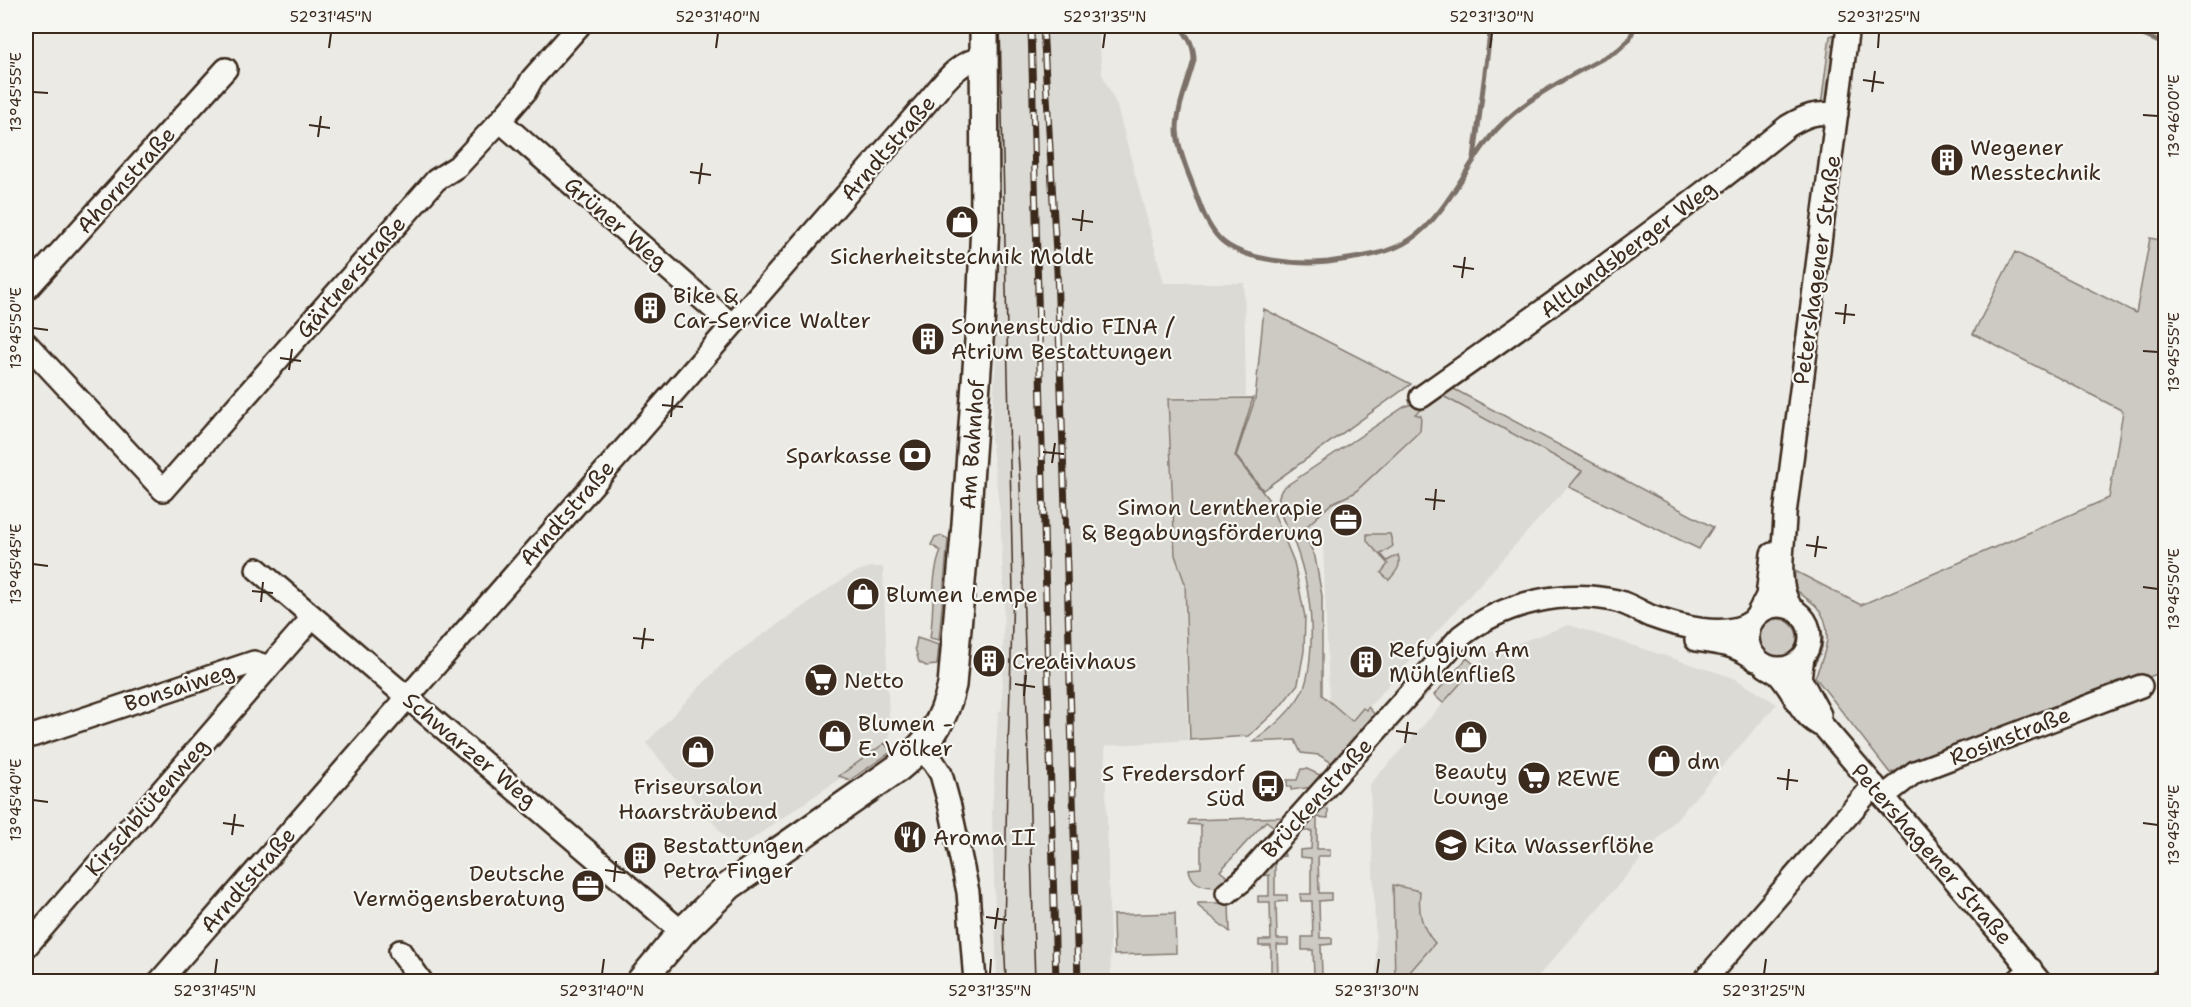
<svg xmlns="http://www.w3.org/2000/svg" width="2191" height="1007" viewBox="0 0 2191 1007" font-family="'Shantell Sans',sans-serif">
  <style>
    .built { fill: #dcdad4 }
    .green { fill: #cdcac4; stroke: #847a71; stroke-width: 1.5 }
    .lines { fill: none; stroke-linecap: round; stroke-linejoin: round }
    .stream { stroke: #7c7167; stroke-width: 5 }
    .minor-casing { stroke: #3b2a1e; stroke-width: 26 }
    .major-casing { stroke: #3b2a1e; stroke-width: 32 }
    .minor { stroke: #f6f6f2; stroke-width: 21 }
    .major { stroke: #f6f6f2; stroke-width: 27 }
    .tram { stroke: #3b2a1e; stroke-width: 1.5 }
    .rail-casing { stroke: #3b2a1e; stroke-width: 7 }
    .rail { stroke: #f6f6f2; stroke-width: 4.5; stroke-dasharray: 14; stroke-linecap: butt }
    .ticks { fill: none; stroke: #3b2a1e; stroke-width: 2 }
    .labels { text-anchor: middle; dominant-baseline: central; stroke-width: 4.5; stroke-linejoin: round; paint-order: stroke }
    .poi-label { font-size: 22px; fill: #3b2a1e; stroke: #f6f6f2; text-anchor: start }
    .street-label { font-size: 22px; fill: #3b2a1e; stroke: #f6f6f2 }
    .neatline { fill: none; stroke: #3b2a1e; stroke-width: 2 }
    .ticks-label { font-size: 15px; text-anchor: middle; fill: #3b2a1e }
  </style>
  <rect width="100%" height="100%" fill="#ebeae5"/>
  <filter id="ink" filterUnits="userSpaceOnUse"><feTurbulence type="fractalNoise" baseFrequency=".0167" numOctaves="2"/><feDisplacementMap in="SourceGraphic" scale="12" xChannelSelector="R" yChannelSelector="G"/><feConvolveMatrix kernelMatrix="1 2 1 2 8 2 1 2 1" color-interpolation-filters="sRGB"/></filter>
  <g filter="url(#ink)">
    <path class="built" d="M993,26H1098L1102,74L1117,106L1164,283H1244L1246,396L1167,398L1174,555L1184,585L1188,740L1105,746L1111,981H997L992,812L998,713L1002,709L1004,602L1000,513L991,438L996,358L986,357Z
      M1441,395L1582,471L1357,720L1330,721L1323,546L1293,504Z
      M871,567H883L890,744L736,850L646,743L724,662L844,578L858,571Z
      M1569,625L1734,678L1777,704L1534,981H1377L1370,784L1489,653Z"/>
    <path class="green" d="M1835,34L1837,35L1829,99L1821,106L1830,36Z
      M2150,238L2165,241V671L1890,773L1815,677C1825,654 1836,628 1816,606C1809,599 1800,595 1794,587L1795,571L1861,605L2109,498L2123,411L1973,334L2015,252L2136,313Z
      M1264,309L1411,384L1263,490L1236,456L1255,399Z
      M1452,388L1713,527L1699,549L1569,487L1582,471L1441,395L1415,414L1421,416L1420,431L1354,493L1332,503L1306,527L1305,535L1315,557L1322,596V695L1352,721L1363,708L1366,710L1368,707L1377,717L1334,764L1319,755L1301,753L1295,740L1253,742C1271,729 1293,710 1303,690C1308,680 1309,669 1310,658C1314,619 1308,579 1294,542C1287,524 1270,506 1283,488L1404,407Z
      M1253,398L1235,456L1268,499L1294,562L1305,617L1304,651L1298,684L1279,708L1249,736L1190,740L1185,584L1175,555L1168,399Z
      M1367,534H1390L1393,546L1381,554L1387,561L1398,555C1402,566 1396,572 1389,580L1381,573L1388,564L1367,541Z
      M942,536L948,539L939,640L930,638C935,609 930,578 941,551L931,545L935,537Z
      M1795,595C1822,614 1834,642 1810,670C1810,652 1819,637 1810,619C1808,614 1804,612 1801,608C1798,605 1797,599 1795,595Z
      M1759 638a19 19 0 1 1 38 0a19 19 0 1 1-38 0Z
      M917,638L939,645L937,665L926,666L919,662L915,648Z
      M1467,658L1476,666L1443,703L1434,695Z
      M885,743L891,752L850,780L839,776Z
      M1301,769H1307L1322,776L1313,787L1291,790V787H1287V780H1297Z
      M1328,809V818L1317,817V849H1330V856H1318L1319,893H1331V900L1319,901L1320,938H1332V944L1321,945L1322,976H1334L1331,981H1305L1304,976H1314L1313,950H1302V937H1313L1312,901H1301L1300,894H1311V858L1300,857V850L1311,849L1312,831H1303L1304,826L1321,810Z
      M1287,817L1277,829L1266,821L1220,871L1231,880C1217,891 1192,889 1189,869L1201,868V825L1188,824L1190,820Z
      M1278,851L1284,852L1285,856L1275,857V895H1287V901L1276,902L1277,939H1288V945H1277L1278,977H1289L1287,981H1262L1260,979L1271,978V946H1259V940H1271L1270,902H1258V896H1269V875L1258,876Z
      M1393,885L1420,891C1418,912 1421,927 1435,943L1402,981H1395Z
      M1198,903H1229L1230,932L1198,906Z
      M1175,913L1176,953L1114,955L1113,915Z"/>
    <g class="lines">
      <path class="stream" d="M1180,26C1188,37 1194,45 1194,60C1188,83 1177,107 1177,130C1178,148 1185,166 1192,183C1199,201 1205,224 1220,239C1242,261 1299,265 1328,262C1356,258 1388,255 1411,239C1448,214 1467,162 1497,129C1530,94 1577,73 1618,50L1629,40L1635,26
        M2123,26L2166,45
        M1474,158L1491,26"/>
      <defs>
        <path id="minor" d="M500,121L732,325
          M26,290L226,69
          M26,343L163,490L436,180L458,166L500,121L525,92L532,79L579,26
          M1421,397C1546,309 1669,222 1788,126C1807,115 1815,112 1837,114
          M257,569L682,932
          M1748 637a31 31 0 1 1 62 0a31 31 0 1 1-62 0Z
          M1792,609C1774,583 1785,544 1785,514L1848,26
          M1758,613L1767,596L1772,554
          M1696,640C1720,644 1736,644 1756,660
          M1803,657L1800,678L1820,715
          M1765,666C1769,669 1774,671 1778,674C1795,691 1799,717 1824,727L2011,946L2040,982
          M26,738L254,662L269,667L313,617
          M921,749L934,763L941,774L950,807L968,892L975,982
          M1884,796L1915,772L2141,686
          M1227,893L1242,881L1461,636C1504,602 1564,589 1617,601C1629,604 1639,611 1650,616C1677,626 1727,640 1752,621
          M26,947L269,667
          M400,951L422,982
          M159,982L921,109C939,90 956,60 984,58
          M1703,982L1874,785
          M2016,982L2031,969
          M2160,982L2166,978"/>
        <g id="major">
          <path id="s1" d="M640,982L682,932L729,886L898,768C929,742 943,725 952,685L966,524L981,312L985,223L984,26"/>
        </g>
      </defs>
      <use href="#minor" class="minor-casing"/>
      <use href="#major" class="major-casing"/>
      <use href="#minor" class="minor"/>
      <use href="#major" class="major"/>
      <path class="tram" d="M1000,26L1013,593L1007,782L1004,934L1006,982
        M1017,437L1020,484L1035,982"/>
      <defs>
        <path id="rail" d="M1031,26L1056,982
          M1043,26L1057,271L1067,569L1078,982"/>
      </defs>
      <use href="#rail" class="rail-casing"/>
      <use href="#rail" class="rail"/>
    </g>
  </g>
  <path class="ticks" d="M329,48L331,33M716,48L718,33M1103,48L1105,33M1490,48L1492,33M1878,48L1879,33M1863,80L1884,83M33,92L48,93M1872,92L1875,71M2143,115L2158,116M309,125L330,128M318,137L321,116M690,172L711,175M699,184L702,163M1072,219L1093,222M1081,231L1083,210M1453,266L1474,269M1462,278L1465,257M1835,313L1855,315M1844,324L1846,304M33,328L48,330M2143,351L2158,352M280,358L301,361M289,370L292,349M662,405L683,407M671,417L673,396M1043,452L1064,454M1052,463L1055,443M1425,499L1445,501M1434,510L1436,489M1806,545L1827,548M1815,557L1818,536M33,564L48,566M2143,587L2158,589M252,591L273,593M261,602L263,582M633,638L654,640M642,649L645,628M1015,684L1035,687M1024,696L1026,675M1396,731L1417,734M1405,743L1408,722M1777,778L1798,781M1787,790L1789,769M33,800L48,802M223,823L244,826M2143,823L2158,825M232,835L235,814M605,870L625,873M614,882L616,861M986,917L1007,920M995,929L998,908M215,974L217,959M602,974L604,959M990,974L991,959M1377,974L1379,959M1764,974L1766,959"/>
  <defs>
    <symbol id="building-disc" viewBox="-11 -11 22 22"><circle r="9.5" fill="#3b2a1e" stroke="#f6f6f2"/><path d="M-4-6H4V6H1V3H-1V6H-4ZM-2.5-4.3h1.7v1.8h-1.7ZM.8-4.3h1.7v1.8H.8ZM-2.5-1h1.7V.8h-1.7ZM.8-1h1.7V.8H.8Z" fill="#fff"/></symbol>
    <symbol id="shop-disc" viewBox="-11 -11 22 22"><circle r="9.5" fill="#3b2a1e" stroke="#f6f6f2"/><path d="M-5-2.5h2.3a2.7 3.5 0 0 1 5.4 0H5L5.5 6h-11ZM-1.5-2.5h3a1.5 2.3 0 0 0-3 0Z" fill="#fff"/></symbol>
    <symbol id="bank-disc" viewBox="-11 -11 22 22"><circle r="9.5" fill="#3b2a1e" stroke="#f6f6f2"/><path d="M-6-4H6V4H-6ZM0-2.3a2.3 2.3 0 1 0 0 4.6a2.3 2.3 0 1 0 0-4.6Z" fill="#fff"/></symbol>
    <symbol id="office-disc" viewBox="-11 -11 22 22"><circle r="9.5" fill="#3b2a1e" stroke="#f6f6f2"/><path d="M-6-3h4V-5.5h4V-3h4V5H-6ZM-1-4.5V-3h2v-1.5ZM-6 0V1H6V0Z" fill="#fff"/></symbol>
    <symbol id="supermarket-disc" viewBox="-11 -11 22 22"><circle r="9.5" fill="#3b2a1e" stroke="#f6f6f2"/><path d="M-6-5.5h2.5l.6 2H6L4.5 2H-2.5L-4.4-4H-6ZM-1.5 3.2a1.3 1.3 0 1 0 .1 0ZM3 3.2a1.3 1.3 0 1 0 .1 0Z" fill="#fff"/></symbol>
    <symbol id="bus-disc" viewBox="-11 -11 22 22"><circle r="9.5" fill="#3b2a1e" stroke="#f6f6f2"/><path d="M-5-6H5V4H4V6H2V4H-2V6H-4V4H-5ZM-3.5-4V0h7V-4ZM-3.5 1.2v1.5H-2V1.2ZM2 1.2v1.5H3.5V1.2Z" fill="#fff"/></symbol>
    <symbol id="restaurant-disc" viewBox="-11 -11 22 22"><circle r="9.5" fill="#3b2a1e" stroke="#f6f6f2"/><path d="M-5-6h1v4h1v-4h1v4h1v-4h1v5L-1.5 .5V6h-2V.5L-5-1ZM5-6V6H3V1.5H1.5Q1.5-4 5-6Z" fill="#fff"/></symbol>
    <symbol id="school-disc" viewBox="-11 -11 22 22"><circle r="9.5" fill="#3b2a1e" stroke="#f6f6f2"/><path d="M0-5L7-2L0 1L-7-2ZM-4 1L0 2.5L4 1V4Q0 6-4 4Z" fill="#fff"/></symbol>
  </defs>
  <g fill-rule="evenodd">
    <use href="#building-disc" x="1928" y="141" width="38" height="38"/>
    <use href="#shop-disc" x="943" y="203" width="38" height="38"/>
    <use href="#building-disc" x="631" y="289" width="38" height="38"/>
    <use href="#building-disc" x="909" y="320" width="38" height="38"/>
    <use href="#bank-disc" x="896" y="436" width="38" height="38"/>
    <use href="#office-disc" x="1327" y="501" width="38" height="38"/>
    <use href="#shop-disc" x="844" y="575" width="38" height="38"/>
    <use href="#building-disc" x="970" y="642" width="38" height="38"/>
    <use href="#building-disc" x="1347" y="643" width="38" height="38"/>
    <use href="#supermarket-disc" x="802" y="661" width="38" height="38"/>
    <use href="#shop-disc" x="816" y="717" width="38" height="38"/>
    <use href="#shop-disc" x="1452" y="718" width="38" height="38"/>
    <use href="#shop-disc" x="679" y="733" width="38" height="38"/>
    <use href="#shop-disc" x="1645" y="742" width="38" height="38"/>
    <use href="#supermarket-disc" x="1515" y="759" width="38" height="38"/>
    <use href="#bus-disc" x="1249" y="767" width="38" height="38"/>
    <use href="#restaurant-disc" x="891" y="818" width="38" height="38"/>
    <use href="#school-disc" x="1432" y="826" width="38" height="38"/>
    <use href="#building-disc" x="621" y="839" width="38" height="38"/>
    <use href="#office-disc" x="569" y="867" width="38" height="38"/>
  </g>
  <g class="labels">
    <g class="poi-label">
      <text x="1970" y="147">Wegener<tspan x="1970" dy="25">Messtechnik</tspan></text>
      <text x="962" y="256" text-anchor="middle">Sicherheitstechnik Moldt</text>
      <text x="673" y="295">Bike &amp;<tspan x="673" dy="25">Car-Service Walter</tspan></text>
      <text x="951" y="326">Sonnenstudio FINA /<tspan x="951" dy="25">Atrium Bestattungen</tspan></text>
      <text x="892" y="455" text-anchor="end">Sparkasse</text>
      <text x="1323" y="507" text-anchor="end">Simon Lerntherapie<tspan x="1323" dy="25">&amp; Begabungsförderung</tspan></text>
      <text x="886" y="594">Blumen Lempe</text>
      <text x="1389" y="649">Refugium Am<tspan x="1389" dy="25">Mühlenfließ</tspan></text>
      <text x="1012" y="661">Creativhaus</text>
      <text x="844" y="680">Netto</text>
      <text x="858" y="723">Blumen -<tspan x="858" dy="25">E. Völker</tspan></text>
      <text x="1687" y="761">dm</text>
      <text x="1471" y="771" text-anchor="middle">Beauty<tspan x="1471" dy="25">Lounge</tspan></text>
      <text x="1245" y="773" text-anchor="end">S Fredersdorf<tspan x="1245" dy="25">Süd</tspan></text>
      <text x="1557" y="778">REWE</text>
      <text x="698" y="786" text-anchor="middle">Friseursalon<tspan x="698" dy="25">Haarsträubend</tspan></text>
      <text x="933" y="837">Aroma II</text>
      <text x="663" y="845">Bestattungen<tspan x="663" dy="25">Petra Finger</tspan></text>
      <text x="1474" y="845">Kita Wasserflöhe</text>
      <text x="565" y="873" text-anchor="end">Deutsche<tspan x="565" dy="25">Vermögensberatung</tspan></text>
    </g>
    <g class="street-label">
      <text transform="translate(888 148) rotate(-49)">Arndtstraße</text>
      <text transform="translate(126 180) rotate(-48)">Ahornstraße</text>
      <text transform="translate(616 223) rotate(41)">Grüner Weg</text>
      <text transform="translate(1628 249) rotate(-37)">Altlandsberger Weg</text>
      <text transform="translate(1817 270) rotate(-82)">Petershagener Straße</text>
      <text transform="translate(351 277) rotate(-49)">Gärtnerstraße</text>
      <text stroke="none"><textPath href="#s1" startOffset="680">Am Bahnhof</textPath></text>
      <text transform="translate(567 513) rotate(-49)">Arndtstraße</text>
      <text transform="translate(179 687) rotate(-18)">Bonsaiweg</text>
      <text transform="translate(2010 736) rotate(-21)">Rosinstraße</text>
      <text transform="translate(470 750) rotate(40)">Schwarzer Weg</text>
      <text transform="translate(1317 798) rotate(-48)">Brückenstraße</text>
      <text transform="translate(147 807) rotate(-49)">Kirschblütenweg</text>
      <text transform="translate(1932 854) rotate(49)">Petershagener Straße</text>
      <text transform="translate(248 880) rotate(-49)">Arndtstraße</text>
    </g>
  </g>
  <rect width="2191" height="1007" fill="none" stroke="#f6f6f2" stroke-width="66"/>
  <rect x="33" y="33" width="2125" height="941" class="neatline"/>
  <g class="ticks-label">
    <text x="331" y="22">52°31'45"N</text>
    <text x="718" y="22">52°31'40"N</text>
    <text x="1105" y="22">52°31'35"N</text>
    <text x="1492" y="22">52°31'30"N</text>
    <text x="1879" y="22">52°31'25"N</text>
    <text transform="translate(16 92) rotate(-90)" y="5">13°45'55"E</text>
    <text transform="translate(2174 116) rotate(-90)" y="5">13°46'00"E</text>
    <text transform="translate(16 328) rotate(-90)" y="5">13°45'50"E</text>
    <text transform="translate(2174 352) rotate(-90)" y="5">13°45'55"E</text>
    <text transform="translate(16 564) rotate(-90)" y="5">13°45'45"E</text>
    <text transform="translate(2174 589) rotate(-90)" y="5">13°45'50"E</text>
    <text transform="translate(16 800) rotate(-90)" y="5">13°45'40"E</text>
    <text transform="translate(2174 825) rotate(-90)" y="5">13°45'45"E</text>
    <text x="215" y="996">52°31'45"N</text>
    <text x="602" y="996">52°31'40"N</text>
    <text x="990" y="996">52°31'35"N</text>
    <text x="1377" y="996">52°31'30"N</text>
    <text x="1764" y="996">52°31'25"N</text>
  </g>
</svg>
